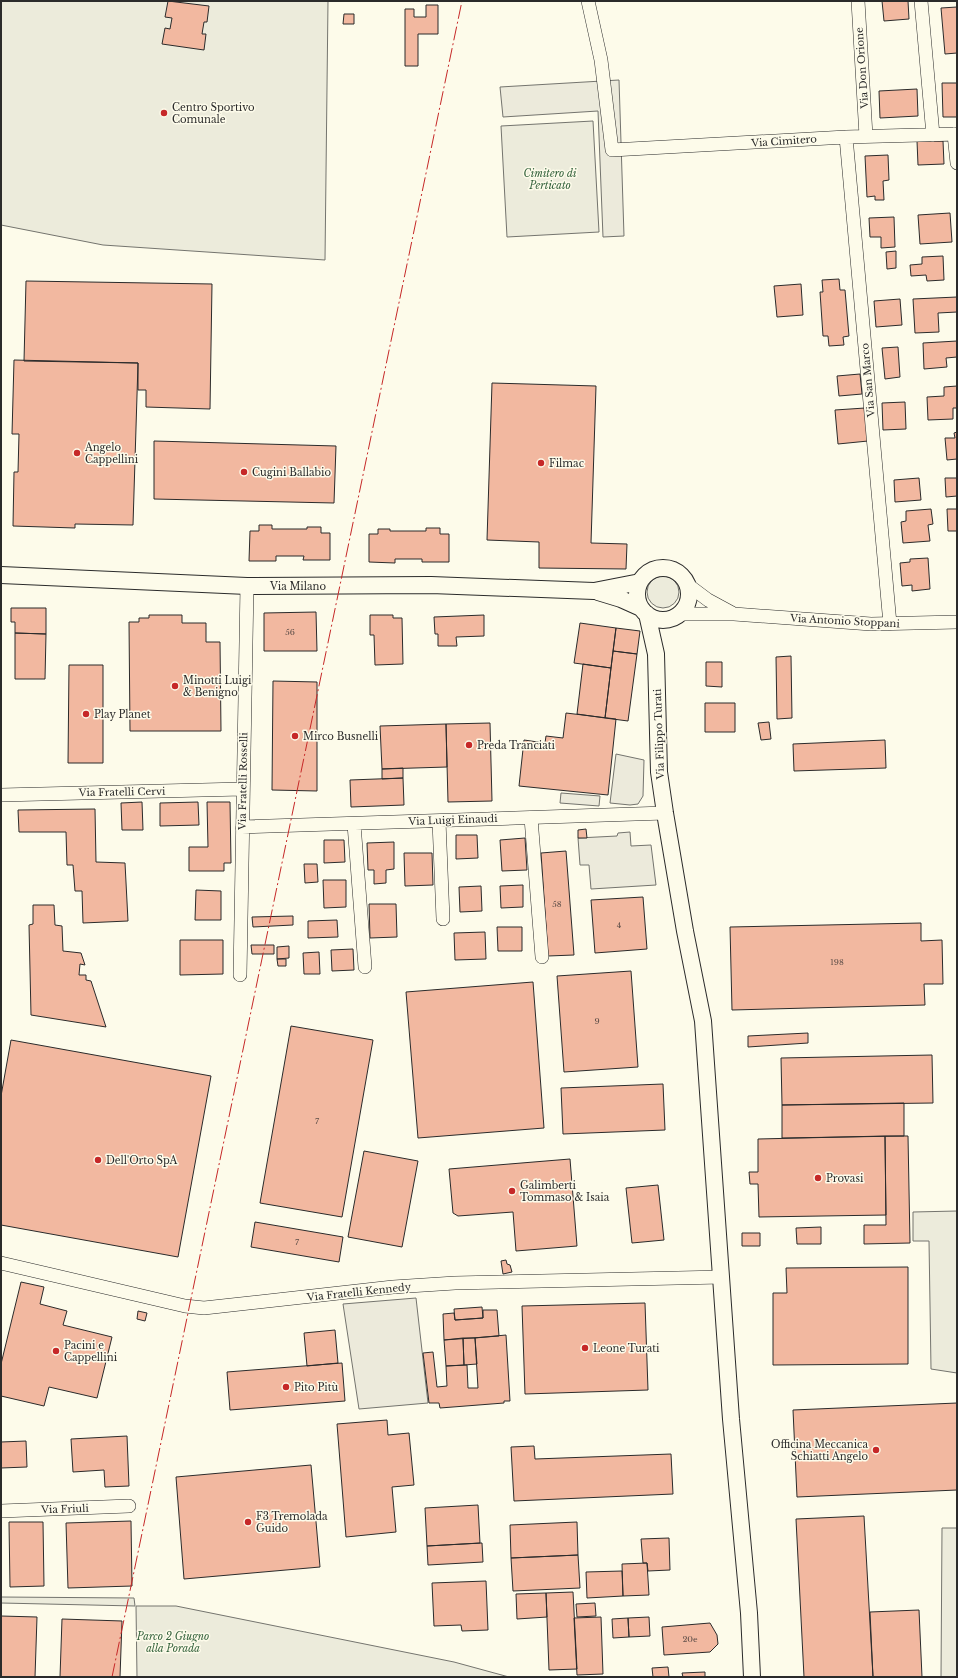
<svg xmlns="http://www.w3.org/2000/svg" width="958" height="1678" viewBox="0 0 958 1678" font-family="'Libre Baskerville',serif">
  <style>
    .green { fill: #ecebdb; stroke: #74746e }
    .parking { fill: #eceadb; stroke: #74746e }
    .building { fill: #f2b8a0; stroke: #2b2b2b }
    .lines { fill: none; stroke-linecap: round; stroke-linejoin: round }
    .minor-casing { stroke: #2b2b2b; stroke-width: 14 }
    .tertiary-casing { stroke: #2b2b2b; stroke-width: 18 }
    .minor { stroke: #fdfbea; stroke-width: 13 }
    .tertiary { stroke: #fdfbea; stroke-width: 16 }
    .power { stroke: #c62828; stroke-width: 1; stroke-dasharray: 14 3 2 3; stroke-linecap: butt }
    .poi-dot { fill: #c62828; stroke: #fdfbea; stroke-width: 1.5 }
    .labels { text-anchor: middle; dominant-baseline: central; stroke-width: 3; stroke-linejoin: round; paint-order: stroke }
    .number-label { font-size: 8px; fill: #5d4e48 }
    .street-label { font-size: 10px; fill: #2b2b2b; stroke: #fdfbea }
    .poi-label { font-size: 10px; fill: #2b2b2b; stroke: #fdfbea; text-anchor: start }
    .park-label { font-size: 10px; font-style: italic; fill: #34623c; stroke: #fdfbea }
  </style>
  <rect width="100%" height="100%" fill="#fdfbea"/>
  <path class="green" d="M1,1H328L325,260L103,245L1,225Z
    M593,121L599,232L507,237L501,126Z
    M647 592a16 16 0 1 1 32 0a16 16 0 1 1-32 0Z
    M957,1211V1373L931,1369L929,1241H913V1212Z
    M942,1528H957V1677H941Z
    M1,1597L134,1598L135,1606L1,1603Z
    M136,1606H176L454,1662L509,1677H137Z"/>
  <path class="parking" d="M619,80L624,236L603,237L598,111L503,117L500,87Z
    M616,754L644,760L643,796L638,804L630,805L610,803Z
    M561,793L600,796L599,806L560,803Z
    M630,832L631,846L651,845L656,885L591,889L589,865H580L578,838L617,836L618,833Z
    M416,1298L428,1403L359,1409L343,1304Z"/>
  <path class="building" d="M168,1L209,6L207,22H204L202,34H206L204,50L162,44L165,28L170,29L172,18L165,17Z
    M882,1H908L909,19L884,21Z
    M426,5H438V34H418V66H405V9H414V17H426Z
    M957,7V53L945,54L941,8Z
    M344,14H354V24H343Z
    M942,83H957V117H943Z
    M917,89L918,116L880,118L879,91Z
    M917,141H943L944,164L918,165Z
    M888,155L889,180L883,181L884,200H875V196L867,197L865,156Z
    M950,213L952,242L920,244L918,215Z
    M894,217L895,247L881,248V237H870L869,218Z
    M896,251V268L887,269L886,252Z
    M943,256L944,280L927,281L926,275L911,276L910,265L922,264V257Z
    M839,279L840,290H845L849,336L843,337L844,345L829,346L828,336H823L820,292H823L822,280Z
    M26,281L212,284L210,409L146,407V390H138V363L24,361Z
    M801,284L803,315L777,317L774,286Z
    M957,297V312L938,313L939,332L915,333L913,299Z
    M900,299L902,325L876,327L874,301Z
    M957,341V357L946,358L947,367L924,369L923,343Z
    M898,347L900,377L885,379L882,348Z
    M14,360L138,363L133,525L75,524V528L13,526L14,472H18L19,434H12Z
    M860,374L862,394L839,396L837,376Z
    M492,383L596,386L591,543L627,544L626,569L539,568V542L487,540Z
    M957,386V408H953V419L928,420L927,397L944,396V387Z
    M905,402L906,429L883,430L882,403Z
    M865,408L868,441L838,444L835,410Z
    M957,432V459L947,460L945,438H955L954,433Z
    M154,441L336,446L334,503L154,499Z
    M919,478L921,500L895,502L894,480Z
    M945,478H957V496L946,497Z
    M931,509L933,524L928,525L930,541L903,543L901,522L906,521V511Z
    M947,509H957V531H948Z
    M259,525H272V529H307V527H321V533H330V560H303L304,556H276V561H249L250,531H259Z
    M426,528H440V534H449V562H422V559H395V563L369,562V534H378V529H390V531H426Z
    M928,558L930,589L912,591V585L902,586L900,563L910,562V559Z
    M11,608H46V634L15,633V622H11Z
    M316,612L317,651H264V613Z
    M149,615H182V623H206V642H220L221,731H130L129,622H139V618H149Z
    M370,615H393V618H402L403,664L375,665L374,635H370Z
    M484,615V636L456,637L457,646H438V634H435L434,617Z
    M580,623L616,628L611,668L574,663Z
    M616,628L640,631L637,654L613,651Z
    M15,633L46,634L45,679H15Z
    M613,651L637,654L628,721L605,718Z
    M791,656L792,718L777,719L776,657Z
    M706,662H722V687L706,686Z
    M583,664L611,668L605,718L577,714Z
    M69,665H103V763H68Z
    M273,681L317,682V791L272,790Z
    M705,703H735V732H705Z
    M566,713L616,719L608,795L519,786L524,740L545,743L546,736L563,738Z
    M769,722L771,739L761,740L758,723Z
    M490,723L492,801L448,802L446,724Z
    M446,724L447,767L382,769L380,726Z
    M885,740L886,768L794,771L793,744Z
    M403,768V778L382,779V769Z
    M403,778L404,805L351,807L350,780Z
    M142,802L143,830H122L121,803Z
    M198,802L199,825L160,826V803Z
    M207,802H230L231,863H224V871H189V847H208Z
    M95,809L96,862L125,863L128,921L83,923L82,891H75L73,865H67L66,832H19L18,810Z
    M586,829L587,838H578V830Z
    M456,835H477L478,858L456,859Z
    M525,838L527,870L502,871L500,840Z
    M324,840H344L345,862L324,863Z
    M394,842V869L386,870V883L374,884V870H368L367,843Z
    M566,851L574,955L548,956L541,853Z
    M404,853H432L433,885L405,886Z
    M304,864H317L318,882L305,883Z
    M323,880H346V907L324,908Z
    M523,885V907L501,908L500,886Z
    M481,886L482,911L460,912L459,887Z
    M196,890L221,891V920H195Z
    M643,897L647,949L595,953L591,900Z
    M369,904H396L397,937L370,938Z
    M33,905H54L55,925L62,926L63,951L81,953L85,965L80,964L79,975H86V980L91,981L106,1027L31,1015L29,925L33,924Z
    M293,916V925L253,927L252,917Z
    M337,920L338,937L308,938V921Z
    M921,923V941L942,940L943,984H924L925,1005L732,1010L730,927Z
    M497,927H522V951H498Z
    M485,932L486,959L455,960L454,933Z
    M180,940H223V974L180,975Z
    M251,945H274V954H252Z
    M289,946V958L277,959V947Z
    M353,949L354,970L332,971L331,950Z
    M319,952L320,974H304L303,953Z
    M277,959H286V966H278Z
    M631,971L638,1067L564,1072L557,976Z
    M533,982L544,1128L418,1138L406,992Z
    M291,1026L373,1040L342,1217L260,1203Z
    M808,1033V1043L748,1047V1036Z
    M11,1040L211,1076L178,1257L1,1225V1096Z
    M932,1055L933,1103L782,1105L781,1058Z
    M663,1084L665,1130L563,1134L561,1088Z
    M904,1103V1136L782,1138V1105Z
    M885,1136H908L910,1243L864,1244V1225H886Z
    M885,1136L886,1215L759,1217L758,1184H750L749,1172H758V1139Z
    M364,1151L418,1161L402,1247L348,1237Z
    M570,1159L577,1246L516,1251L513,1212L458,1216L453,1213L449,1169Z
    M658,1185L664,1240L632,1243L626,1188Z
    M255,1222L343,1237L339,1262L251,1247Z
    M821,1227V1244H797L796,1228Z
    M742,1233H760V1246H742Z
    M506,1260L507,1264L510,1265L512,1272L503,1274L501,1261Z
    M908,1267V1364L773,1365V1293H787L786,1268Z
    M21,1282L44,1287L40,1304L67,1311L63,1325L112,1337L97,1398L49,1387L44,1406L1,1396V1364Z
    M645,1303L648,1390L525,1394L522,1306Z
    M482,1307L483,1318L455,1320L454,1309Z
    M483,1310H497L499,1336L444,1340L443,1314L454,1313L455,1320L483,1318Z
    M138,1311L147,1313L145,1321L137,1319Z
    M335,1330L338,1363L307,1366L304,1333Z
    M506,1335L510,1401H504V1403L440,1408L439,1403H429L423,1353L433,1352L437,1387L447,1386L446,1366L467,1365L468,1388H478L475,1338Z
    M463,1338H475L477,1364L464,1365Z
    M463,1338L464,1365L446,1366L444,1340Z
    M342,1363L345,1401L230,1410L227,1372Z
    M957,1403V1490L797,1497L793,1410Z
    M387,1420L388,1435L409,1433L414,1485L392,1487L396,1532L346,1537L337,1424Z
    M127,1436L129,1486L105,1487L104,1470L73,1472L71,1439Z
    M26,1441L27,1467L1,1468V1442Z
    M534,1446L535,1459L671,1454L673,1494L514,1501L511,1447Z
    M311,1465L320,1567L184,1579L176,1477Z
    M478,1505L480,1543L427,1546L425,1508Z
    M864,1516L873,1677H804L796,1519Z
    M131,1521L132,1586L68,1588L66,1523Z
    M9,1522H43L44,1586L10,1587Z
    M577,1522L578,1555L511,1558L510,1525Z
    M669,1538L670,1570L648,1571L647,1563H643L641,1539Z
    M482,1543L483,1562L428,1565L427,1546Z
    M578,1555L580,1588L513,1591L511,1558Z
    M647,1563L649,1595L623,1596L622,1564Z
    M622,1571L623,1596L587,1598L586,1572Z
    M486,1581L488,1630L462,1631L461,1625L434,1626L432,1583Z
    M573,1592L577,1669L549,1670L546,1593Z
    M546,1593L547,1617L517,1619L516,1594Z
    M595,1603L596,1616L577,1617L576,1604Z
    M919,1610L922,1677H873L870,1612Z
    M1,1616L37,1617L35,1677H1Z
    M601,1617L603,1674L577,1675L574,1618Z
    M649,1617L650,1636L629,1637L628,1618Z
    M628,1618L629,1637L613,1638L612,1619Z
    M62,1619L122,1621L120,1677H60Z
    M710,1623L717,1635L718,1644L710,1652L664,1655L662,1627Z
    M668,1667L669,1677H653L652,1668Z
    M705,1672V1677H683L682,1673Z"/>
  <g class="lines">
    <defs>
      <path id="minor" d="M588,1L601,60L612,150L846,137L957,134
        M858,1L866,136
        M921,1L933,135
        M954,134L957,163
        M846,137L890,624
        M688,585L708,600L732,613
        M680,614H734L871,624L957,622
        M1,795L242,789
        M531,818L542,957
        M439,821L443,919
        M354,824L365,967
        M242,827L665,813
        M240,975L247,586
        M1,1263L185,1306L204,1308L393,1287L455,1283L722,1277
        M1,1511L129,1506"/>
      <path id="tertiary" d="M637 594a26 26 0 1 1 52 0a26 26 0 1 1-52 0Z
        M1,575L247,586L431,585L594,591L640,582
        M598,592L621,599L641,608
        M647,614L656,654L659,772L665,813L685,931L703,1021L731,1419L749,1613L752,1677"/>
    </defs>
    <use href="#minor" class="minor-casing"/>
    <use href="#tertiary" class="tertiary-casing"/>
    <use href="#minor" class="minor"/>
    <use href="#tertiary" class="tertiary"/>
    <path class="power" d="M112,1677L462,1"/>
  </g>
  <g class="poi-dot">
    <circle cx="164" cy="113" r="4"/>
    <circle cx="77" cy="453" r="4"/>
    <circle cx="541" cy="463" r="4"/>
    <circle cx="244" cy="472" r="4"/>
    <circle cx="175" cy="686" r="4"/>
    <circle cx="86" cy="714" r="4"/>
    <circle cx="295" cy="736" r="4"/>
    <circle cx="469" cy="745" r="4"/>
    <circle cx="98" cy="1160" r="4"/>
    <circle cx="818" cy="1178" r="4"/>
    <circle cx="512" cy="1191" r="4"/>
    <circle cx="585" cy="1348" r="4"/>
    <circle cx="56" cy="1351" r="4"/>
    <circle cx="286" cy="1387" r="4"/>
    <circle cx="876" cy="1450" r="4"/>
    <circle cx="248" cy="1522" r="4"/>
  </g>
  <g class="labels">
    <g class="number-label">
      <text x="290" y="632">56</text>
      <text x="557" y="904">58</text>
      <text x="619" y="925">4</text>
      <text x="837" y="962">198</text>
      <text x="597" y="1021">9</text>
      <text x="317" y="1121">7</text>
      <text x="297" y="1242">7</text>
      <text x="690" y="1639">20e</text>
    </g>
    <g class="street-label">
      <text transform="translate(862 68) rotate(-94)">Via Don Orione</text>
      <text transform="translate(784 141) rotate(-4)">Via Cimitero</text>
      <text transform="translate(868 380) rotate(-95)">Via San Marco</text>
      <text x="298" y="586">Via Milano</text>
      <text transform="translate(845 621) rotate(3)">Via Antonio Stoppani</text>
      <text transform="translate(659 734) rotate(-92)">Via Filippo Turati</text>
      <text transform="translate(243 781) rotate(-89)">Via Fratelli Rosselli</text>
      <text transform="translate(122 792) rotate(-1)">Via Fratelli Cervi</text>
      <text transform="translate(453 820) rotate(-2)">Via Luigi Einaudi</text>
      <text transform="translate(359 1292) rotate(-6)">Via Fratelli Kennedy</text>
      <text transform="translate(65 1509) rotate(-2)">Via Friuli</text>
    </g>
    <g class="poi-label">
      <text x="172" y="107">Centro Sportivo<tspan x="172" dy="12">Comunale</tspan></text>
      <text x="85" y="447">Angelo<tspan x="85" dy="12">Cappellini</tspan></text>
      <text x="549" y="463">Filmac</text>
      <text x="252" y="472">Cugini Ballabio</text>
      <text x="183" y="680">Minotti Luigi<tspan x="183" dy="12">&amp; Benigno</tspan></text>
      <text x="94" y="714">Play Planet</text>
      <text x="303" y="736">Mirco Busnelli</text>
      <text x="477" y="745">Preda Tranciati</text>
      <text x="106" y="1160">Dell'Orto SpA</text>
      <text x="826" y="1178">Provasi</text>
      <text x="520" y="1185">Galimberti<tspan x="520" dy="12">Tommaso &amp; Isaia</tspan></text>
      <text x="64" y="1345">Pacini e<tspan x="64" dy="12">Cappellini</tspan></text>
      <text x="593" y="1348">Leone Turati</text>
      <text x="294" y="1387">Pito Pitù</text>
      <text x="868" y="1444" text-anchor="end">Officina Meccanica<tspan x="868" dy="12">Schiatti Angelo</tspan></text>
      <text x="256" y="1516">F3 Tremolada<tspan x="256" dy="12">Guido</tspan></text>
    </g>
    <g class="park-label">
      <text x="550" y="173">Cimitero di<tspan x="550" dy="12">Perticato</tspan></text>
      <text x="173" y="1636">Parco 2 Giugno<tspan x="173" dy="12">alla Porada</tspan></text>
    </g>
  </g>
  <rect width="958" height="1678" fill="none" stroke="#2b2b2b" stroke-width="4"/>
</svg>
